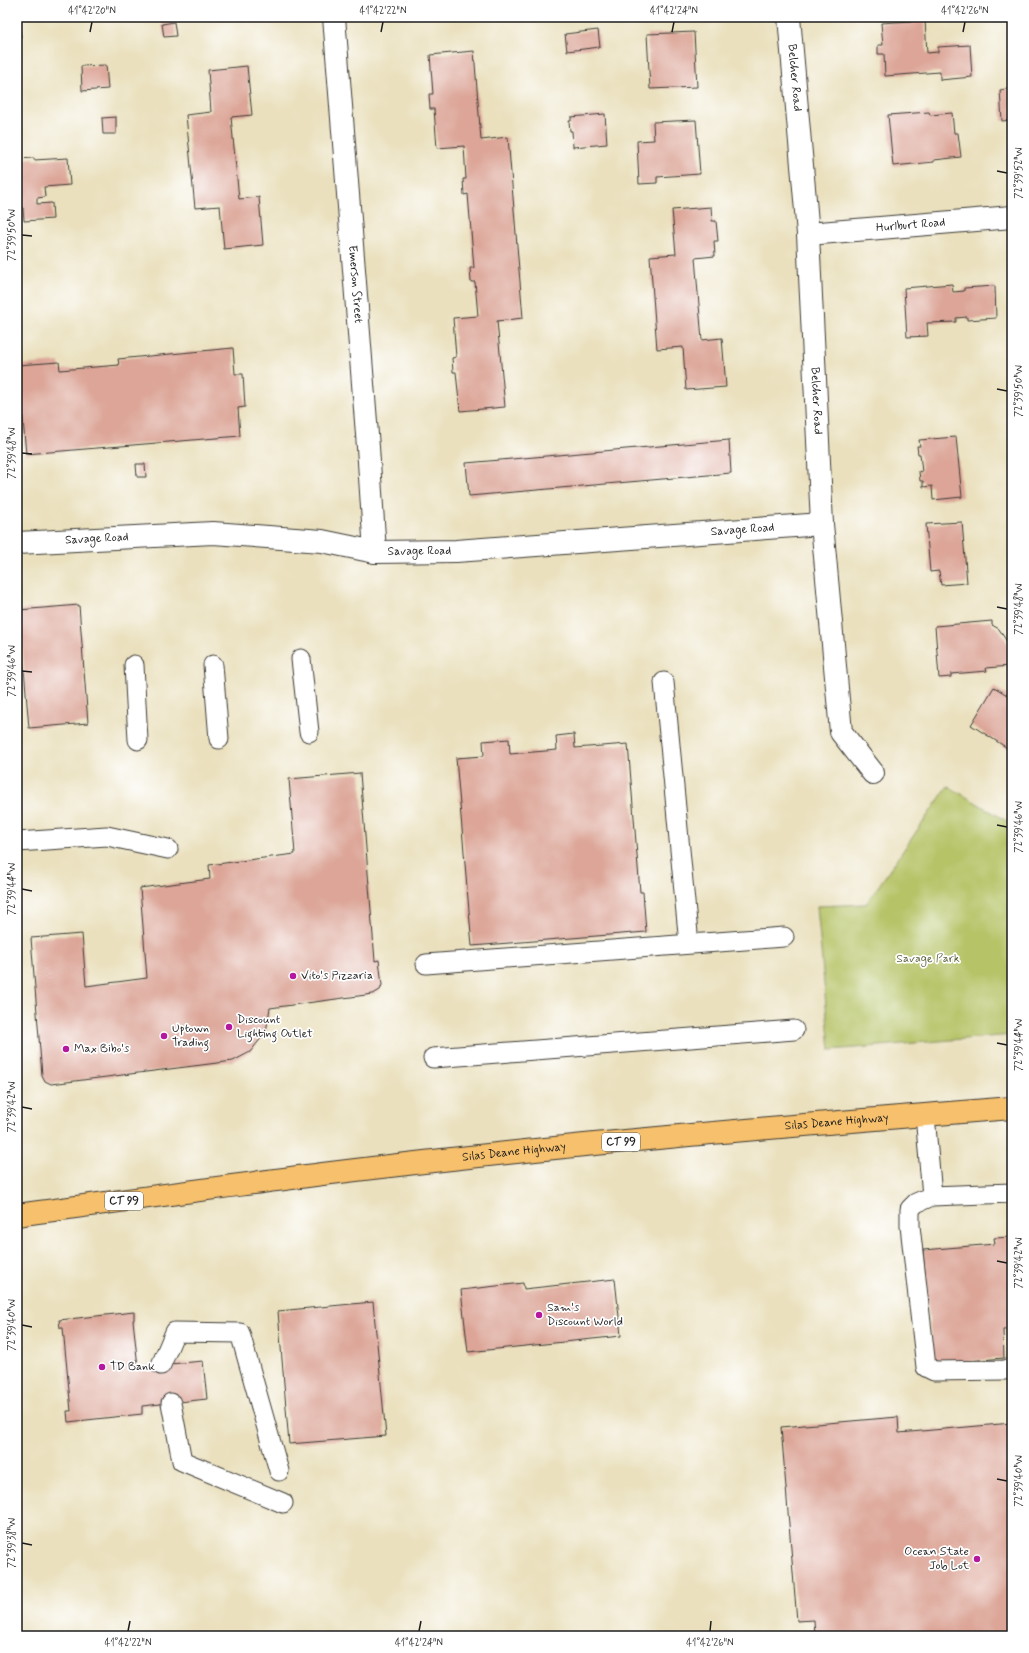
<svg xmlns="http://www.w3.org/2000/svg" width="1029" height="1653" viewBox="0 0 1029 1653" font-family="Mynerve,sans-serif">
  <style>
    .green { fill: #b6c366; stroke: #697041 }
    .building { fill: #dca597 }
    .lines { fill: none; stroke-linecap: round; stroke-linejoin: round }
    .lane-casing { stroke: #3b3934; stroke-width: 21 }
    .street-casing { stroke: #3b3934; stroke-width: 24 }
    .primary-casing { stroke: #3b3934; stroke-width: 24 }
    .lane { stroke: #fff; stroke-width: 19 }
    .street { stroke: #fff; stroke-width: 22 }
    .primary { stroke: #f7c06c; stroke-width: 22 }
    .ticks { fill: none; stroke: #1c1c1c; stroke-width: 1.5 }
    .poi-dot { fill: #b5179e; stroke: #fff; stroke-width: 1.5 }
    .labels { text-anchor: middle; dominant-baseline: central; stroke-width: 3.5; stroke-linejoin: round; paint-order: stroke }
    .shield { fill: #fff; stroke: #606060; stroke-width: 1 }
    .shield-label { font-size: 11px; font-weight: bold; fill: #1c1c1c }
    .street-label { font-size: 12px; fill: #1c1c1c; stroke: #fff }
    .park-label { font-size: 12px; fill: #5a5f3a; stroke: #fff }
    .poi-label { font-size: 12px; fill: #1c1c1c; stroke: #fff; text-anchor: start }
    .neatline { fill: none; stroke: #1c1c1c; stroke-width: 1.5 }
    .ticks-label { font-size: 10px; text-anchor: middle; fill: #1c1c1c }
  </style>
  <rect width="100%" height="100%" fill="#fff"/>
  <filter id="ink" filterUnits="userSpaceOnUse"><feTurbulence type="fractalNoise" baseFrequency=".025" numOctaves="2"/><feDisplacementMap in="SourceGraphic" scale="8" xChannelSelector="R" yChannelSelector="G"/><feConvolveMatrix kernelMatrix="1 2 1 2 8 2 1 2 1" color-interpolation-filters="sRGB"/></filter>
  <filter id="wash" filterUnits="userSpaceOnUse"><feTurbulence type="fractalNoise" baseFrequency=".012" numOctaves="4" result="noise"/><feDisplacementMap in="SourceGraphic" scale="16" xChannelSelector="R" yChannelSelector="G"/><feGaussianBlur stdDeviation="0.9" result="paint"/><feColorMatrix in="noise" values="0 0 0 0 0 0 0 0 0 0 0 0 0 0 0 0 0 1.4 0 .05"/><feComposite in="paint" operator="in"/></filter>
  <g filter="url(#wash)">
    <rect width="100%" height="100%" fill="#eae0bd"/>
    <path class="green" d="M948,786L1012,824V1035L830,1050L817,906L866,904Z"/>
    <g id="blocks">
      <path class="building" d="M17,17H18L21,37L17,38Z
        M925,20L927,53L938,52V47L970,45L972,77L940,80V72L885,76L884,54H878V45H883L881,23Z
        M174,22L176,36L164,37L162,24Z
        M598,30L600,47L567,51L565,34Z
        M694,32L697,87L650,89L647,34Z
        M474,51L481,140L508,137L523,318L497,321L505,407L460,411L456,372H453L452,358L456,357L453,318L478,316L475,282H471L470,268H474L468,194L464,195L463,179H466L464,146L437,148L434,109H430L429,94H433L430,55Z
        M106,65L108,89L82,91L81,66Z
        M247,66L252,115L231,117L239,199L259,197L263,245L224,249L220,206L195,208L186,115L211,112L208,70Z
        M1012,88V120L1002,121L1000,90Z
        M929,112L930,115L952,113L954,133H958L961,157L934,160V162L893,166L888,115Z
        M605,114L607,144L573,147L572,131H570L569,121H571V117Z
        M116,117V134H103L102,118Z
        M696,120L700,174L657,177V183L639,184L637,141L654,140L653,122Z
        M34,158V160L68,158L70,185L44,187L45,197L37,198V204L52,203L53,219L24,221L23,208H17V159Z
        M711,207L712,221H716L718,241H714L715,256L695,258L702,340L722,338L726,387L686,390L683,347L657,349L650,256L676,254L672,210Z
        M952,284L953,292L964,291V288L995,286L996,318L967,320V317L956,318V322L927,323L928,336L907,337L904,288Z
        M233,348L235,374H243L245,407L238,408L240,436L26,454L18,365L59,362L60,370L119,365L118,359Z
        M956,437L962,497L933,500L932,486L923,487V481H920L919,471L922,472L920,454H918L917,446H920L919,440Z
        M729,440L731,473L469,496L466,463Z
        M136,464H145L146,477H137Z
        M962,522L967,583L941,585L939,571L930,572L926,524Z
        M79,605L88,723L29,728L19,610Z
        M992,621V625L999,629L1009,645L1010,666L986,668L987,671L951,674V677L939,678L935,626Z
        M994,687L1012,698V751L971,725Z
        M574,734L575,748L628,744L640,892H643L646,932L472,946L456,758L484,756L483,741L509,739L510,754L557,750L556,736Z
        M360,773L375,961L379,960L382,985L380,990L373,994L270,1008L266,1032L250,1052L233,1061L51,1084L45,1081L42,1075L31,938L82,934L86,986L147,978L140,888L210,879L209,865L295,854L289,779Z
        M1012,1237V1329L1003,1330L1004,1358L933,1364L923,1250L995,1244L994,1238Z
        M615,1279L621,1336L468,1352L461,1290L523,1283L524,1289Z
        M373,1302L386,1436L289,1444L278,1311Z
        M134,1312V1320H133L138,1367L203,1361L207,1399L142,1406V1414L68,1422L67,1411H71L63,1328H60L59,1320Z
        M898,1417L899,1433L1012,1423V1636H815L814,1620L797,1621L781,1427Z"/>
    </g>
  </g>
  <g filter="url(#ink)">
    <use href="#blocks" fill-opacity="0" stroke="#3b3934" stroke-width="1"/>
    <g class="lines">
      <defs>
        <path id="lane" d="M301,659L309,732
          M134,665L138,740
          M213,665L219,739
          M664,682L689,944
          M17,842L107,836L168,849
          M426,964L784,937
          M433,1058L794,1030
          M925,1115L932,1196L1012,1193
          M932,1196L916,1203L910,1209V1226L926,1367L934,1371L1004,1370L1012,1368
          M161,1365L175,1332L240,1333L279,1471
          M171,1403L182,1461L283,1503"/>
        <g id="street">
          <path id="s1" d="M334,17L368,447L375,552"/>
          <path id="s2" d="M789,17L808,234L822,524L841,732L873,773"/>
          <path id="s3" d="M808,234L1012,217"/>
          <path id="s4" d="M17,543L213,533L322,541L375,552L456,551L822,524"/>
        </g>
        <g id="primary">
          <path id="s5" d="M17,1215C122,1201 226,1186 331,1173C557,1145 785,1126 1012,1108"/>
        </g>
      </defs>
      <use href="#lane" class="lane-casing"/>
      <use href="#street" class="street-casing"/>
      <use href="#primary" class="primary-casing"/>
      <use href="#lane" class="lane"/>
      <use href="#street" class="street"/>
      <use href="#primary" class="primary"/>
    </g>
  </g>
  <path class="ticks" d="M90,32L92,22M381,32L383,22M672,32L674,22M963,32L965,22M997,171L1007,173M22,235L32,236M997,389L1007,391M22,453L32,454M997,607L1007,609M22,671L32,672M997,825L1007,827M22,889L32,891M997,1043L1007,1045M22,1107L32,1109M997,1261L1007,1263M22,1325L32,1327M997,1479L1007,1481M22,1543L32,1545M128,1631L130,1621M419,1631L421,1621M710,1631L711,1621"/>
  <g class="poi-dot">
    <circle cx="293" cy="976" r="4"/>
    <circle cx="229" cy="1027" r="4"/>
    <circle cx="164" cy="1036" r="4"/>
    <circle cx="66" cy="1049" r="4"/>
    <circle cx="539" cy="1315" r="4"/>
    <circle cx="102" cy="1367" r="4"/>
    <circle cx="977" cy="1559" r="4"/>
  </g>
  <g class="labels">
    <g class="shield">
      <rect x="602" y="1133" width="38" height="18" rx="3"/>
      <rect x="105" y="1192" width="38" height="18" rx="3"/>
    </g>
    <g class="shield-label">
      <text x="621" y="1142">CT 99</text>
      <text x="124" y="1201">CT 99</text>
    </g>
    <g class="street-label">
      <text stroke="none"><textPath href="#s2" startOffset="61">Belcher Road</textPath></text>
      <text stroke="none"><textPath href="#s3" startOffset="103">Hurlburt Road</textPath></text>
      <text stroke="none"><textPath href="#s1" startOffset="268">Emerson Street</textPath></text>
      <text stroke="none"><textPath href="#s2" startOffset="385">Belcher Road</textPath></text>
      <text stroke="none"><textPath href="#s4" startOffset="728">Savage Road</textPath></text>
      <text stroke="none"><textPath href="#s4" startOffset="80">Savage Road</textPath></text>
      <text stroke="none"><textPath href="#s4" startOffset="404">Savage Road</textPath></text>
      <text stroke="none"><textPath href="#s5" startOffset="825">Silas Deane Highway</textPath></text>
      <text stroke="none"><textPath href="#s5" startOffset="501">Silas Deane Highway</textPath></text>
    </g>
    <g class="park-label">
      <text x="928" y="959">Savage Park</text>
    </g>
    <g class="poi-label">
      <text x="301" y="976">Vito's Pizzaria</text>
      <text x="237" y="1020">Discount<tspan x="237" dy="14">Lighting Outlet</tspan></text>
      <text x="172" y="1029">Uptown<tspan x="172" dy="14">Trading</tspan></text>
      <text x="74" y="1049">Max Bibo's</text>
      <text x="547" y="1308">Sam's<tspan x="547" dy="14">Discount World</tspan></text>
      <text x="110" y="1367">TD Bank</text>
      <text x="969" y="1552" text-anchor="end">Ocean State<tspan x="969" dy="14">Job Lot</tspan></text>
    </g>
  </g>
  <rect width="1029" height="1653" fill="none" stroke="#fff" stroke-width="44"/>
  <rect x="22" y="22" width="985" height="1609" class="neatline"/>
  <g class="ticks-label">
    <text x="92" y="14">41°42'20"N</text>
    <text x="383" y="14">41°42'22"N</text>
    <text x="674" y="14">41°42'24"N</text>
    <text x="965" y="14">41°42'26"N</text>
    <text transform="translate(1018 173) rotate(-90)" y="4">72°39'52"W</text>
    <text transform="translate(11 235) rotate(-90)" y="4">72°39'50"W</text>
    <text transform="translate(1018 391) rotate(-90)" y="4">72°39'50"W</text>
    <text transform="translate(11 453) rotate(-90)" y="4">72°39'48"W</text>
    <text transform="translate(1018 609) rotate(-90)" y="4">72°39'48"W</text>
    <text transform="translate(11 671) rotate(-90)" y="4">72°39'46"W</text>
    <text transform="translate(1018 827) rotate(-90)" y="4">72°39'46"W</text>
    <text transform="translate(11 889) rotate(-90)" y="4">72°39'44"W</text>
    <text transform="translate(1018 1045) rotate(-90)" y="4">72°39'44"W</text>
    <text transform="translate(11 1107) rotate(-90)" y="4">72°39'42"W</text>
    <text transform="translate(1018 1263) rotate(-90)" y="4">72°39'42"W</text>
    <text transform="translate(11 1325) rotate(-90)" y="4">72°39'40"W</text>
    <text transform="translate(1018 1481) rotate(-90)" y="4">72°39'40"W</text>
    <text transform="translate(11 1543) rotate(-90)" y="4">72°39'38"W</text>
    <text x="128" y="1646">41°42'22"N</text>
    <text x="419" y="1646">41°42'24"N</text>
    <text x="710" y="1646">41°42'26"N</text>
  </g>
</svg>
